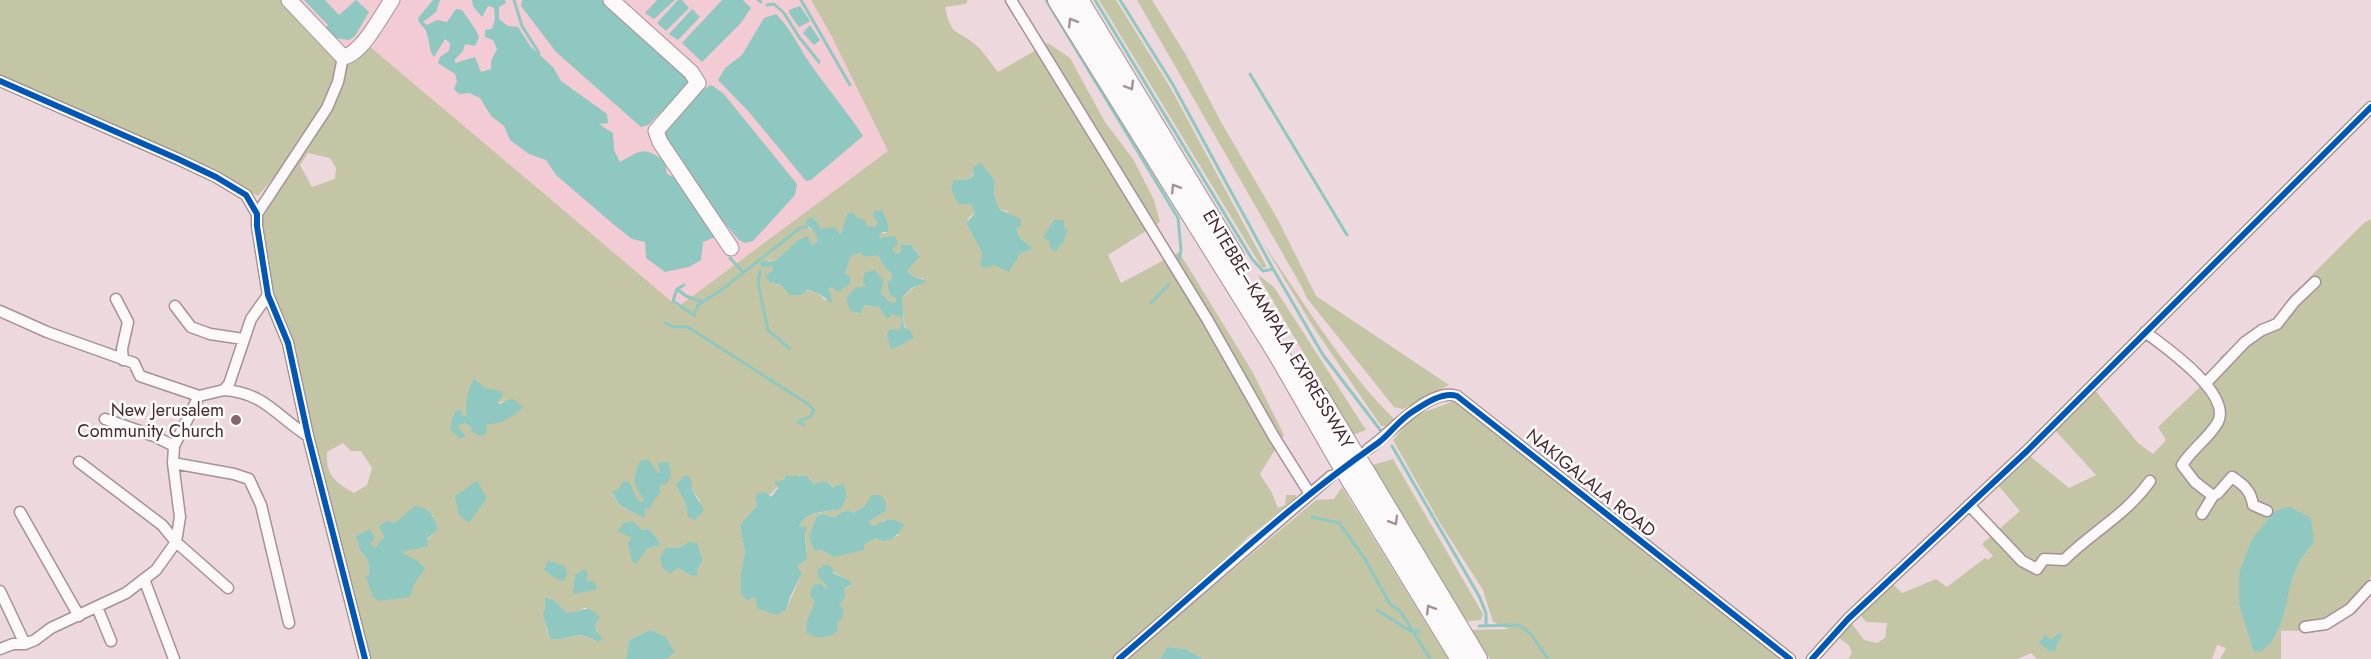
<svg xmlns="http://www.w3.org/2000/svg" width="2371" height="659" viewBox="0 0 2371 659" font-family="Jost,sans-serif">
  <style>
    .built { fill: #f3cbd4 }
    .green { fill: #c3c5a5; fill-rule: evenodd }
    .water { fill: #8fc8c1 }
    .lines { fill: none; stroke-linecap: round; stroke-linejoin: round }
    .stream { stroke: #8fc8c1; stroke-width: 3 }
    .street-casing { stroke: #a79096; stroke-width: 13 }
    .secondary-casing { stroke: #a79096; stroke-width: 17 }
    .highway-casing { stroke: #a79096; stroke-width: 22 }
    .street { stroke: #fcf9fa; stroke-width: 10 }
    .secondary { stroke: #fcf9fa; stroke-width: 15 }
    .highway { stroke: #fcf9fa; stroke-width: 20 }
    .highway-bridge-casing { stroke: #a79096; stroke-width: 22; stroke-linecap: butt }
    .highway-bridge { stroke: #fcf9fa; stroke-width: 20 }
    .cycleway-casing { stroke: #fdfdfd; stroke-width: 10 }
    .cycleway { stroke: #0057b8; stroke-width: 6 }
    .oneway { stroke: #a39196 }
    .poi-dot { fill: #83676d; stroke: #fdfdfd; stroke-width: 2 }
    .labels { text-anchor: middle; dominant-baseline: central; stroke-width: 5; stroke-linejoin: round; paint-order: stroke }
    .street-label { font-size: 18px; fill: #4a2931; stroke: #fdfdfd }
    .poi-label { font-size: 18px; fill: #4a2931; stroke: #fdfdfd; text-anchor: end }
  </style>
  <rect width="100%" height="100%" fill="#edd9dd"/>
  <path class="built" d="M294,0H811L831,35L888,151L678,308L368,45L357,44L343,47Z"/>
  <path class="green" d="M0,0H284L339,59L327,102L292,156L258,196L204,168L0,75Z
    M811,0H968L966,4L945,7C952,39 957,28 977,46C985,53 991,64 998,72L1048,43L1070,58L1105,122L1133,159L1154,200L1160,222L1108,255L1121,283L1179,252L1252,371L1284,435L1260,474L1272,493L1278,508L1285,505L1286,495H1296L1297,501L1249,536L1197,586L1112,659H667L675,652L665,636L650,630L629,640L626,659H371L335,541L272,294L261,223L272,197L309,136L345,63L368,45L678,307L888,151L831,35ZM308,153L330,158L336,168L335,179L312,187L300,165ZM981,164L995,181L994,195L999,209L1007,211L1019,237L1033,248L1020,254L1012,265H994L982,253L966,223L970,216L975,213L972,204L954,180L969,179ZM884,218L888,224V232L878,235L897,254L901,253V244L911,245L920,255L907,271L914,277L925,279L902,297C901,314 911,334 897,348L902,318L879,307L865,305L861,313L867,286L881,293L891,303L895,304L896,297L889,294L887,281H890L892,274L883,266L878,255L860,253L851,256L845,273L827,289L826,301L818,293L770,283L772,266L768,260L775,261L798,240L806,237L812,245L818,241L815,232L807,227L837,232L840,235L842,228L866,226L875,228ZM504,401L487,424L471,427L466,423L456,426L463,416ZM343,443L351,451H361L372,468L367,485L354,493C335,482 326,476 327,452ZM654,467L657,474L660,472C659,493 661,497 643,509L641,517L620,505L611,493L619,489L641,503L645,499ZM786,475L794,478L800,475L813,484L826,481L847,496L841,509C824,513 809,510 799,526L807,527L805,534L807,551L797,566L802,573L786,610L757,601L741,573L745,552L740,525C756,508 773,495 786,475ZM677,484L692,490L700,501L686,510V505ZM864,507L886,511L868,522L874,526L885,520L899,535C891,539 885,544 877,538L852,551L833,557L822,550L815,551C805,538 812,531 816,517L822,514C841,521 835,512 849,510L853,513ZM433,515L438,530L427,540L423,547L399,551L385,601L369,576L368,560L360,550L357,536L375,549L384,537ZM650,529L661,545L647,549L632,561V538L642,530ZM682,547L699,550L703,560L692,576L678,568L666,548ZM833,572L849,580L851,586L844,588L838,605L837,623L807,620L815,602L828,588L819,578ZM545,597L554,600L567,613H576L586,607L595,624L598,642C576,629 571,641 550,639C543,622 545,615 545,597Z
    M1099,0H1116L1170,87L1267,267L1264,268L1261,266Z
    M1137,0H1152L1186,55L1221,122L1277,218L1316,296L1449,385L1403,409L1394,407L1306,297L1303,289Z
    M2371,219V576C2365,592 2330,626 2314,630C2304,632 2291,630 2281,631V659H2220L2226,648L2217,645L2212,659H2037L2031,653L2018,659H1848L1852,653L1849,645L1836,636L1849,620L1864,640L1877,643L1885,638L1887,623L1866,622L1858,612L1890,581L1902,593L1936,579L1947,587L1985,558L1988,560L1993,556L1982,544L2020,511L1997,484L2030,456L2069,488L2096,475L2053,428L2094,389L2138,443L2153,454L2166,440L2158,427L2224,364L2220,357L2277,316L2312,275L2364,223ZM2314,542L2296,567L2286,598L2253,651L2239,605V573Z
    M1261,240C1303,301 1342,367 1394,419L1389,426H1381L1312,325Z
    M1257,274L1274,287L1366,430L1352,435Z
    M1454,401L1535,461L1788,659H1490L1470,630L1509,629L1493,622L1483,590L1440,523L1393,440L1414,416Z
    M1393,459L1483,614L1481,620L1460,622L1372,465Z
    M1342,487L1448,659H1203L1186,649L1167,647L1160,659H1127L1316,500L1334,499Z"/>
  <path class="water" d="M304,0H325L339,15L356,0L369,12L355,36L349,40L334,38L325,29L328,25Z
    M433,0H440L436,12L423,22L427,25L437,20L447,22L456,9L462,10C468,20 476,27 479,38L475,46L465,44L463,51L455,59V63L475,57L481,72L491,69V61L497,49L493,40L485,37V30L492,29L495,19L494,8L488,6L482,17L473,6L472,0H505L506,3L499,7V19L508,26L518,27L531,47L553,67L561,81L607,114L608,123L599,124L613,133L614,150L620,162C642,150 642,146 665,161L667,174L677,179L715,237L703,242L701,260L689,267L665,272L646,258L645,242L632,239L613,224L556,175L546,160L529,154L510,140L504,126L491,116L480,98L469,93L459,94L454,89L457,81L455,74L438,63L440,57L449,51L450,43L445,39L434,57C428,50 430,40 426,31C423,25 419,25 418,18Z
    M522,0H607L685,73L688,82L683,91L648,125L641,127L556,52L521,6Z
    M657,0H675L654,19L645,13Z
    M678,0H682L689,8L666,31L657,23Z
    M722,0H743L751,8L741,23L702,62L682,43Z
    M800,6L809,19V22L799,27L789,13V10Z
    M692,9L700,17L678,40L669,34Z
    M776,14C789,27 796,41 805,56C823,84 845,108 863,136L811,180L806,181L749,112L718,80L725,68L742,55L764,18Z
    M810,25L820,40L814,45L803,33Z
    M711,85L723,93L797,184L795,195L753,241L745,243L739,240L698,192L664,137V129L699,92Z
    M981,163L995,181L994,195L999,209L1021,219V226L1016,228L1019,237L1033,248L1020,254L1009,272L994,265L985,268L980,265L982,253L966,223L975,213L971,204H958L951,189L954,180L969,179L974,174L973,167Z
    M882,210L888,224V232H883L879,236L881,238L895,236L898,244L892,249L897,254L901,252V244L911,245L920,256L907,271L914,277L925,280L926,282L912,288L902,297L904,328L910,330L914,338C906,341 899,348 891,349L887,335L890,329L900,330L902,318L892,314L887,319L879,307L865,305L861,313L850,311L846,298L855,288L866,286L863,282L864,273L875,270L883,280L881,293L891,303H895L896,298L889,294L887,280L890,281L892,274L883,266L878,255L865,257L860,253L851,256L845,273L850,277V284L838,292L832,287L828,289L831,295L832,303L818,293L807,290L801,295H790L781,285L770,283L765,276L772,271V266L761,267L760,262L775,261L798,240L807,236L812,245L818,241L815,233L805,222L811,217L818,223L820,229L835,227L840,235L848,213H853L857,218L865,220L866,226L875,227L878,223L873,216L874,211Z
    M1054,220H1064V228L1068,229L1063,242L1056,251L1051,250L1049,240L1043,238Z
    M474,379L485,388L501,391L503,396L497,402L500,404L512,398L523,407C512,417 502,425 487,424L486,434L480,436L471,431V427L466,423L457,426L466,436L460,439L450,429L452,418L457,410H461L463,416L467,415C464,402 468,391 474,379Z
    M648,459L658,473L660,472L658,463L669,462L671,475L667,484L660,485V493L651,505V509L645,508V517H641L620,505L611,492L619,489L623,481L630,483L638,501L642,502L644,499C632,485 633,477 640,461Z
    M686,475L692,480V490L704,510L695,520L688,517L686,505L676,484Z
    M786,475C794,478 799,475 807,476L813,484L826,481L833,487L844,484L847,496L841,509C825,513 809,509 799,526L807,527L805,534L807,559L797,566L802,573L791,595L786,610L776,615L757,608L755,597L747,600L741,594V573L745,552L740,525L757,506L755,498L758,493L765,492L771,497L778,488L774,482L783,480Z
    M477,481L487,498L469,523L459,515L455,496Z
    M872,495H881L886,502V511L868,522L874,526C886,519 893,517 904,525C898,536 888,546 876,538L864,545V550L833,557L822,550L815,551C805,538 812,531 816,517L822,514C841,521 835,512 849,510L853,513L864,507Z
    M415,506C430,508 435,517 438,530L427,539L428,546L401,552L418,561L425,569L414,584L410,597L379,601L373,597L366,577L369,575L368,560L360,550L356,536L370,529L375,538L370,544L375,548L384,537L379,527L386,521L395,523Z
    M2290,507L2311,518L2314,542C2308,551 2300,559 2296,569C2284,596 2287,635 2260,652L2253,651L2239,605V573L2252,539L2275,511Z
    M633,521L642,530L650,529L661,545L647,549L636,564L632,561L628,543L632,538L617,531L624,523Z
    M688,542L698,543L699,550L703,560L697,570V575L692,576L678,568L670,573C662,570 661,564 660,556L666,548L682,547Z
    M548,561L565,566L567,575L564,581L558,580L544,570Z
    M826,564L833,568V573L849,580L852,585L844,588L845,597L839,605L844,609L842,619L837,623L838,630C830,639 816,640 806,632L807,620L815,602L810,596L812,586L821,583L825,589L828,588L819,578L817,570Z
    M584,569L588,573L586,581H593L597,587L596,590L573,594L575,575Z
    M545,597L554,600L567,613C585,613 584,602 600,617L595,624L596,631L603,638L598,642C576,628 571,641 550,639L543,615L545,608Z
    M650,630L665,636L675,652L667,659H626L629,640Z
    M2059,633L2062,635L2056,646V651L2051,652L2039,643L2045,635L2051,640Z
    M1167,647L1186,649L1203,659H1160Z"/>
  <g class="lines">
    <path class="stream" d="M514,0L522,26L539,53
      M758,0L761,2
      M801,0L850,85
      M1046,0L1178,218L1181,250L1179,260
      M1095,0L1252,259L1263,271L1273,269
      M1120,0L1172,83L1272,267L1323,355L1381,431
      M767,5L774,4L784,13L799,37L819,62
      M1250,74L1347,235
      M730,258L743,272
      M760,271L758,283L768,330L789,348
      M684,285L677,289L686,296L702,302
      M677,289L673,301L694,315L698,305L720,291L800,228L807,227
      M1151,303L1169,284
      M665,323L674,327H688L808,404L814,410L811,416L798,422L804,425
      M1392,446L1479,596L1486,613V626
      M1312,517L1339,523L1365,559L1390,604L1401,612L1430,659
      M1377,610L1412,632L1420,631
      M1479,626L1519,625L1531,634L1548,659"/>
    <defs>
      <path id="street" d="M1011,0L1207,319L1274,437L1310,494
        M0,81L178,159L216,177L246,195L257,214V226L268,295L288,343L308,436L365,659
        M257,214L327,108L338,82L343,57
        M116,299L128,322L122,349L123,360
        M175,306L191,327L210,334L243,339
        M0,311L47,332L134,363L140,376L199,396
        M2145,332C2164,346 2232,393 2218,422C2209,438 2192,449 2182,465L2195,482L2213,496L2202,514
        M2206,383L2245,342L2262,330L2277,324L2295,301L2315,282
        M224,390C265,393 276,416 308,436
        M105,419L154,436L174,446
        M1368,449C1390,435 1429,386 1457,396L1790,659
        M79,462L162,525L176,542L228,588
        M173,463L234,474L249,479L261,505L289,623
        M2213,496L2218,493L2232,477C2244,485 2251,491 2253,505L2267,511
        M1969,505L2022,561L2037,569L2044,559L2064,560C2093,531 2125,516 2150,481
        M20,512L79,616
        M144,579L174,659
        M0,591L25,644
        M97,607L111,641
        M2305,627L2326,624L2350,609L2371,586
        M0,649L13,644H25L35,640L51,628L126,593L156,570L176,542L180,517L173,463L174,446L199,396L224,390L229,384L251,319L268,295
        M1119,659L1331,476
        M1812,659L1848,619L2027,451L2371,107"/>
      <path id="secondary" d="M289,0L343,57C362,54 381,16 392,0
        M611,0L691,72L698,83L656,131L660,142L731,248"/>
      <path id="highway" d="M1058,0L1279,355L1336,454
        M1078,0L1234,257
        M1319,397L1349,447
        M1364,471L1477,659
        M1351,479L1461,659"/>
    </defs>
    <use href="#street" class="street-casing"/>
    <use href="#secondary" class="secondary-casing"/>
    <use href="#highway" class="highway-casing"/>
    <use href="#street" class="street"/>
    <use href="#secondary" class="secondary"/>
    <use href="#highway" class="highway"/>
    <defs>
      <path id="highway-bridge" d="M1349,447L1364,471
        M1336,454L1351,479"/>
    </defs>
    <use href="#highway-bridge" class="highway-bridge-casing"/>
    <use href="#highway-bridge" class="highway-bridge"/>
    <defs>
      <path id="cycleway" d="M0,81L178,159L216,177L246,195L257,214V226L268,295L288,343L308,436L365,659
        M1119,659C1204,586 1286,507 1378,443C1390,434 1399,420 1412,412C1424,404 1443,391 1457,396L1499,429L1790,659
        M1812,659L1848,619L2027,451L2371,107"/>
    </defs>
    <use href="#cycleway" class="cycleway-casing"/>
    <use href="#cycleway" class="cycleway"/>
  </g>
  <defs><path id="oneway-chevron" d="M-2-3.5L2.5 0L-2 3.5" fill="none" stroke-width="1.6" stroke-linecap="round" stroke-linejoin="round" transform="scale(1.5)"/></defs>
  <g class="oneway">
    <use href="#oneway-chevron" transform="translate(1072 22) rotate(-122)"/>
    <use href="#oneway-chevron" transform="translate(1130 86) rotate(59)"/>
    <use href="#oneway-chevron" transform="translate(1175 188) rotate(-122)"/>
    <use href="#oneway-chevron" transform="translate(1394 521) rotate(59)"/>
    <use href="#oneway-chevron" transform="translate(1430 609) rotate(-122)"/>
  </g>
  <circle class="poi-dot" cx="236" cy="420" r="6"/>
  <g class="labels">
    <g class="street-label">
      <text transform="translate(1278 329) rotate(59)">ENTEBBE–KAMPALA EXPRESSWAY</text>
      <text transform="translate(1591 483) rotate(39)">NAKIGALALA ROAD</text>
    </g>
    <g class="poi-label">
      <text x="224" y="410">New Jerusalem<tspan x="224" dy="21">Community Church</tspan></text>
    </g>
  </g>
</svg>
